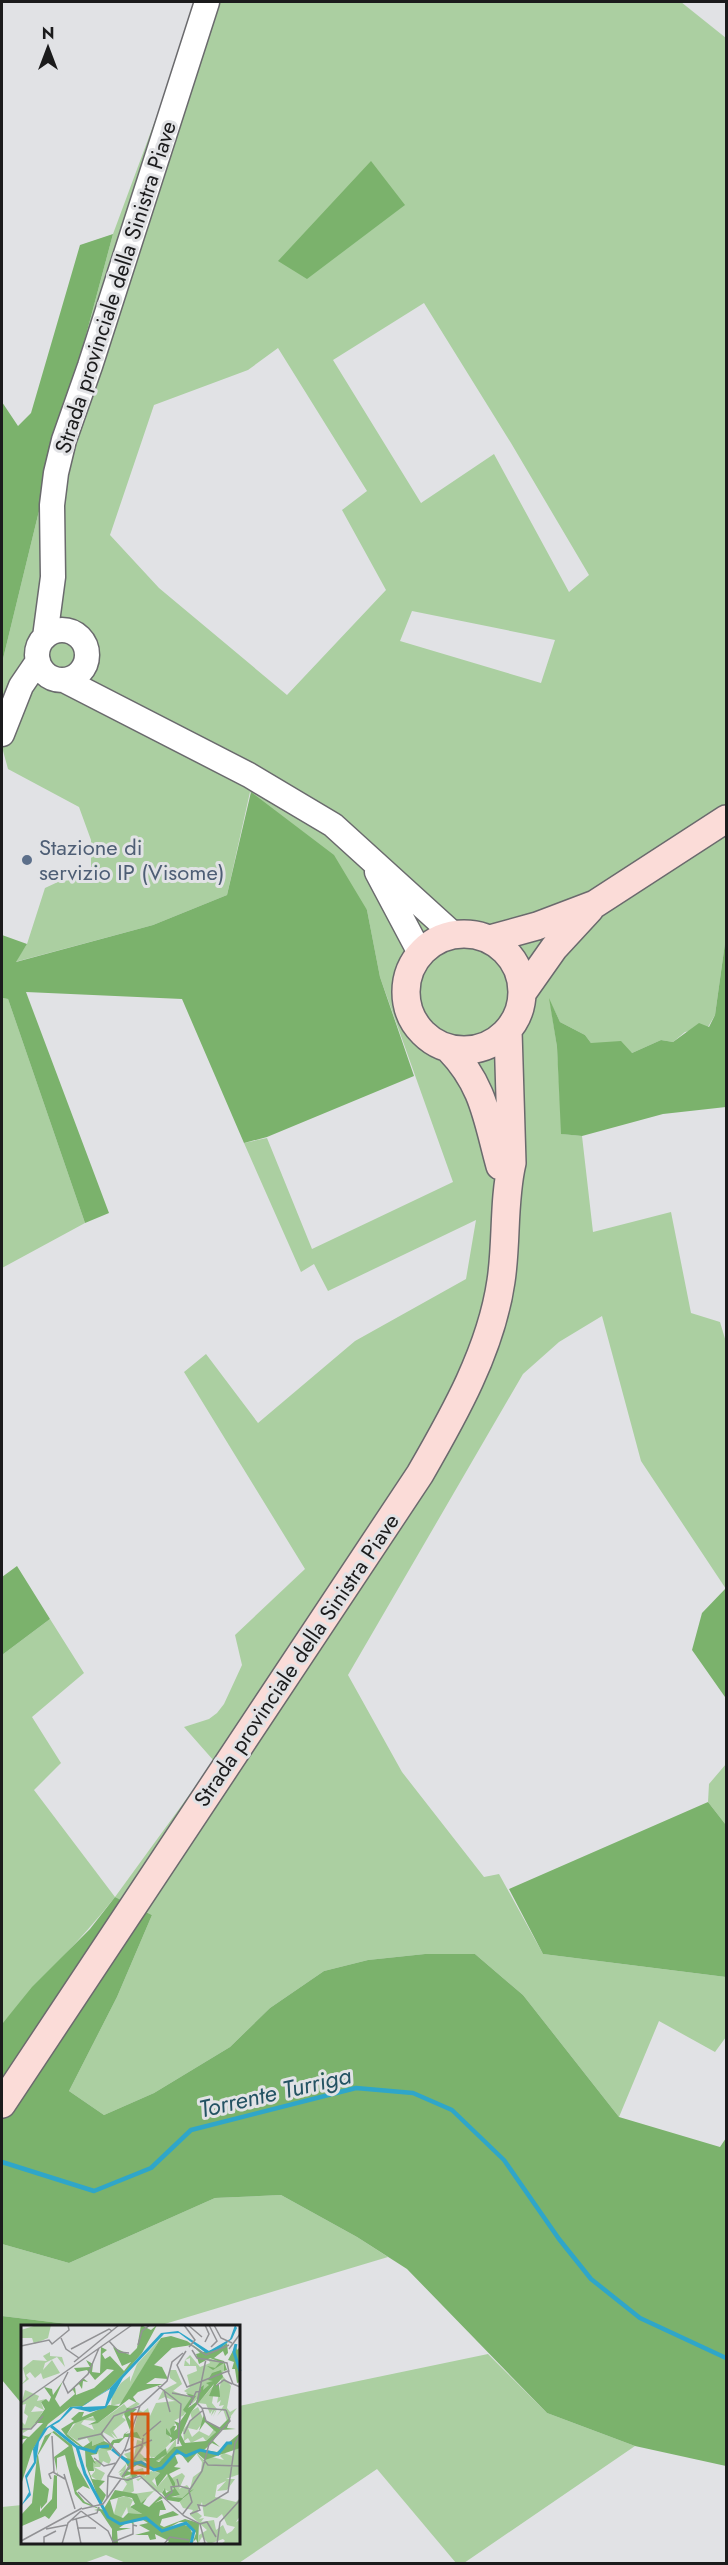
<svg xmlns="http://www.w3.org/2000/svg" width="728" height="2565" viewBox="0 0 728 2565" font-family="Jost,sans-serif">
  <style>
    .green { fill: #abcfa1; fill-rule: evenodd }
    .forest { fill: #7bb26c }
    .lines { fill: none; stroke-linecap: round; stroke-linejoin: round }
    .stream { stroke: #2fa6c9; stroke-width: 4.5 }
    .tertiary-casing { stroke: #6a6a6d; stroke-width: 27 }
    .secondary-casing { stroke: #6a6a6d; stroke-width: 30 }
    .tertiary { stroke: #fff; stroke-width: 24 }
    .secondary { stroke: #fbdcd8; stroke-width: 27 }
    .service-dot { fill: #5c6f8a; stroke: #e1e2e5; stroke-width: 2 }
    .labels { text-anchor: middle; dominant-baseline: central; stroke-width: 6; stroke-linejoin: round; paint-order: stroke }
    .street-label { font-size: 22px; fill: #1b1b1c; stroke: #e1e2e5 }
    .service-label { font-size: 22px; fill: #4e5e75; stroke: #e1e2e5; text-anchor: start }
    .water-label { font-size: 24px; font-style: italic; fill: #245363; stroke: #e1e2e5 }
    .inset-river { fill: none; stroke: #2fa6c9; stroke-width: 3 }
    .inset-road { fill: none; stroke: #929295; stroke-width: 1.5 }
    .view { fill: #d4530e; fill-opacity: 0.15; stroke: #d4530e; stroke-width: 3 }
    .inset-edge { fill: none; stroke: #1b1b1c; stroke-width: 3 }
  </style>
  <rect width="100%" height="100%" fill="#e1e2e5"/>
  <path class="green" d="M199,2H681L726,38V936L715,1015L708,1027L685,1032L673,1042L661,1040L632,1053L591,1043L585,1035L560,1022L550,1001L557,1047L562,1134L582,1136L593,1232L671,1212L691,1313L720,1322L726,1342V1589L641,1461L602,1316L559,1342L523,1374L348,1675L402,1772L484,1877L499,1874L543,1954L726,1977V2037L715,2052L659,2021L619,2117L523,1995L475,1954H425L368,1960L324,1971L270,2008L230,2047L154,2093L104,2115L69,2091L117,1997L152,1915L115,1897C80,1942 38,1981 2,2024V1655L50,1619L84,1673L32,1717L61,1763L34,1790L115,1897L214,1761L184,1727L209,1719L217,1713L224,1704L242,1665L235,1635L305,1569L184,1372L206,1354L258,1423L355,1341L466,1279L476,1220L328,1291L314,1264L301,1272L244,1143L267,1138L312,1249L453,1182L380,977L367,910L250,792L227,895L153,925L15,962L27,944L45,888L60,881L91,879V840L79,807L8,769L2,747V663L38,515L113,234ZM424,303L511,443L589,575L569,592L494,454L421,503L333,360ZM278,348L367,491L342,510L386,590L287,695L159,588L110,535L154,405L248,370ZM412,611L555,640L541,683L400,641Z
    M2,998L8,999L85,1223L2,1268Z
    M726,1764V1825L708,1802L709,1784Z
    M281,2195L357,2237L388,2257L158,2326H84L2,2316V2244L69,2263L215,2198Z
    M488,2354L547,2413L635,2446L464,2563H456L377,2469L239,2563H126L106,2555L84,2563H2V2507L22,2505V2542H238L239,2406Z"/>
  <path class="forest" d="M371,161L405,205L307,279L278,261Z
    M113,234L38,515L2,663V402L18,426L31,413L80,245Z
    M251,792L334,855L367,910L380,977L414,1076L267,1137L244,1143L182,999L26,992L109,1213L85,1223L8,999L2,998V935L27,944L16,962L153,925L227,895Z
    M726,936V1107L663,1114L582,1136L561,1134L557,1047L549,998L560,1022L585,1035L591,1043L621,1041L632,1053L661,1040L673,1042L699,1023L709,1027L715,1015Z
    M17,1566L50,1619L2,1655V1577Z
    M726,1588V1696L725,1697L692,1650L702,1613Z
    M708,1802L726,1825V1977L543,1954L509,1889Z
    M115,1897L152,1915L117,1997L69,2091L104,2115L154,2093L230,2047L270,2008L324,1971L368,1960L425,1954H475L523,1995L619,2117L720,2147L726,2138V2466L635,2446L547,2413L407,2269L357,2237L281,2195L215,2198L69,2263L2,2244V2024L32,1987L90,1929Z
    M2,2316L84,2326H22V2404L2,2380Z"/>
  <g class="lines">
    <path class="stream" d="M2,2162L94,2191L151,2168L191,2130L356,2088L413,2093L452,2110L504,2160L559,2239L591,2279L640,2318L726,2358"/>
    <defs>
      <path id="tertiary" d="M37 655a25 25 0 1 1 50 0a25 25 0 1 1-50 0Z
        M45,637L53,577L52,505L56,473L64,440L90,366L207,2
        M64,680L249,775L333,825L453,934
        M2,734L21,686L38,661
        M377,872L420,953"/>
      <path id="secondary" d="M406 992a58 58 0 1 1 116 0a58 58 0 1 1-116 0Z
        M490,939L537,926L595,904L726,819
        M523,992L554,948L590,909
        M449,1049C484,1085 487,1119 500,1166
        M2,2104L420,1474C454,1415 491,1350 501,1281C507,1242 503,1201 512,1163L508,1031"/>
    </defs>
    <use href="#tertiary" class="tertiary-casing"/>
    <use href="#secondary" class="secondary-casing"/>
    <use href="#tertiary" class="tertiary"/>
    <use href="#secondary" class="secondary"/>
  </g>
  <circle class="service-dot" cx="27" cy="860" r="6"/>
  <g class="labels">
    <g class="street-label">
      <text transform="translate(115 287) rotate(-72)">Strada provinciale della Sinistra Piave</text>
      <text transform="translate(296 1660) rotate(-56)">Strada provinciale della Sinistra Piave</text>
    </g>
    <g class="service-label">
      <text x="39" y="847">Stazione di<tspan x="39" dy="25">servizio IP (Visome)</tspan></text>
    </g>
    <g class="water-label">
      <text transform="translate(275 2092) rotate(-13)">Torrente Turriga</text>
    </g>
  </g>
  <g transform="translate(21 2325)">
    <rect width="219" height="219" fill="#e1e2e5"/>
    <path d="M16,0H30L27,13L13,19L11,13H0V5ZM140,13L101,78L90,81L91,71L100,58L109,51V57L116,39ZM29,27V31L41,32L44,42L36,32L24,38L22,45L31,35L39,48L22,54L20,48L14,53L9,47L5,50L8,54L0,60L5,54L2,43L12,35L26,36L22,31ZM169,30L179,42L189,38L187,33L203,38V46L171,79V71L163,66L169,62L166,50L176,46L175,41H163L164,35L169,40V33L164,35ZM148,45H155L161,59L152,66L171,73L163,90L153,96L157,102L154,98L151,110L146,108L151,116L138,130L141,133L155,114V121L146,133L135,137L137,131L130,133L124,120L119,128L127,136L110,137L103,129L112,126L113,132L116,115L121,116L116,110L111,111L118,85L122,87L127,83L129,91L135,78L154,76L144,72L137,75L142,65L156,58L149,53ZM201,50L210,61L206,83L209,87L216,83L206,96L202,84L196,91L203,80L198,81L200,75L196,78ZM194,59L191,78L196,84L192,92L195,84L190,91L192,84L189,89L185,79L177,78ZM4,65L18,71L16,76L25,74L20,77L23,85L14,81L10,87L22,86L12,102L2,108L0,96L4,100L7,91L3,88L5,79L0,80ZM116,77L119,79L103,89L101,92L105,95L92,106L97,114L90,108L94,114L82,107L83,116L71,121L66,113L56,116L46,109L57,95L74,92L75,96L63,95L60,99L73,105L70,98H77L103,79L106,83ZM177,82L183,96L176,105L167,103L169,108L171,112L178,106L188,111L193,104L195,107L185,116L182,112L170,118L167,113L163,116L162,105L171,94L169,87ZM83,122L90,125L86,126L90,135L88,139L82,136L79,142H73L84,148L79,157L70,151L74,146L71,137L78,135L77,125ZM214,122L219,123V149L205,154H214L206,165L196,166L205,156L196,160L194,172L215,177L219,173V191L215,197L219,195V219H200L204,216L202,214L188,219L181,212L177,219L178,210L186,205L169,190L172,185L162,183L157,174H162L168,167L161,173H151L159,170L153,163L150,168L143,164L141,168L133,166L120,179L116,170L112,169L133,166L121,153L117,156L115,154L120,153L119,146L111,149L113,166L107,170L101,167L106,159L98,149L102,146L97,148L105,139L104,153L109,151L108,147L122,143L124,151L130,146L139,148L131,156L136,162L147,150L151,153L161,148L164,151L158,164L166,160L169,164L172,152L180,146L181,137L175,128L183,135L187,131L203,135L199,131L203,128L211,131ZM181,177L183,191L196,193L201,189L206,200L214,202L211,206L206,209L202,200L195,205L193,195L180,197L183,193L178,194L181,191L176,187ZM105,171L112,175L109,182L121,189L107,188L106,182L100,193L93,189L97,173Z" fill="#abcfa1" fill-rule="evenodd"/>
    <path d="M120,0L130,5L136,0L121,28L108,43L89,63L62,81L49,82L27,99L11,126L0,160V121L6,113L0,115V110L8,112L22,98H14L24,84L20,77L25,74L28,77L30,72L23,62L31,64L32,70L42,56L34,74L39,82L54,69L52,65L47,68L62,53L67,57L62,56L61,64L58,59L54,62L55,70L73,63L93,45L86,44L74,55L66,45L56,47L53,43L69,42L65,35L72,39L71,47L79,48L80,22L86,25L81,29L84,34L89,31L103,46L110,37L101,41L92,22L109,30L116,23ZM150,11L166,16L182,27L197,24L206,18L207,28L204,31L202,26L193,33L203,36L206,45L203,46V38L192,45L186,41L194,43L199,37L189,33L178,39L175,29L179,28L171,20L151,23L133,40L141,42L147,54L134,53L125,59H142L117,67L112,72L116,78L108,74L77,98L67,100L75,96L72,91L52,99L46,109L62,122L71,116V121L83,116L89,119L92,115L102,113L103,109L109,105L103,89L106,83L116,84L107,92L111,98L109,105L104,109L116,107L120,114L112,112L113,117L111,112H104L98,118H93L90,125L78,123L76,129L70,130L75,139L72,137L73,146H68L71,154L84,156L78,162L85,170L80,180L65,141L64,125L46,112L40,104L53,96L50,94L58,87H63L61,92L88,80L98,81L140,13ZM215,20L216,25L219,22V57L216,58L214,44H211L213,37L207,35ZM200,45L202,52L195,60H198L199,72L188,71L193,59L170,87L160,110L164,118L185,116L195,107L184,97L178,106L183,89L185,96L198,103L210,91L206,103L215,104L200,105L192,116L199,122L191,118L183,125L196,127L219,108V123L184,135L176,128L167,138L160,129L154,130L157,138L153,142L160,143L148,149L151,153L154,158V163L159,170L150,172L161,173L169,166L173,164L158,177L146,175L141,168L144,163L145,168L153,164L146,149L136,162L134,153L139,148L116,140L106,146L117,150L112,154L107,156L104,155L111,153L110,149L102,152L107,142L102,132L127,139L122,133H133L145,123L146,129L135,136L138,137L153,122L161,121L157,113L149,118L151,113L145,109V103L150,110L149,104L152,101H155L153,106L156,104V101L153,96L158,98L165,88L162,85L170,73L165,68L175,71L167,83L175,77L180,62L183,60L182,65L188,60L185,58L192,56L187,55L191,48ZM33,106L51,120L56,141L69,164L62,161L55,166L64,177L82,185L94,165L116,169L120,178L126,173L122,179L128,182L139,171L142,173L134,178L141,175L145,185H139L138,191L152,186L158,190L141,194L139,200L143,202L164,194L178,198L177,219L175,214L172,217L175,208L166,197H158L142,206L159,199L168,201L172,210L168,219H145L148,216L134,209L135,214L129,215L127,210H114L129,206L118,200L127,198L122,195L112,196L113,200L108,196L98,203H110L96,206L97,219H91V204L79,186L73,185L78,184L62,178L54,169L44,130L36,133V183L28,194L24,191L1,201L0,190L11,178L16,131L24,111ZM31,107L48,121L33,132L37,151L33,150L31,174L19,187V180L20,184L26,177L28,164L21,158L17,130ZM103,171L111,173L114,179L109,182L121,189L107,188L102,193L93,189L89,175Z" fill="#7bb26c" fill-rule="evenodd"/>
    <path d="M214,0L216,3L211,14L198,24L185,28L158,8L143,9L102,53L85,83L69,87L52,83L38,97L27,103L18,117L15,138L6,153L10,170L0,181L8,167L4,151L13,137L12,124L23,104L39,94L49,82L62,81L89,63L140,8L157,6L188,26L209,14ZM89,64L84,81L61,82L64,79Z" fill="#2fa6c9" fill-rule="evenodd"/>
    <path class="inset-river" d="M215,19L213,27L219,46M30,101L56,122L64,149L87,192L99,199L125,193L141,206L165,198L173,206L170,219M56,122L74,127L77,122L88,121M91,124L108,138M112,139L120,137L133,145L141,143L156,126L165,131L179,125L197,129L206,118H211"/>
    <path class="inset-road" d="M163,0L174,15L168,22M167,0L181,12M188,0L196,16L190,22M193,0L200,13L211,18M40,13L45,24L58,33M88,16L98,27L108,28M184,17L188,9L184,0M117,20L121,6L129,0M170,20L185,30L208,20M0,21L28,15L31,19L48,5L47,0M50,24L88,4L91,6M208,24L219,9M171,25L176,33L206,38L208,47M165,26L156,40L166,62L207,46L212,59L219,62M185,34L176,78L181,83L205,85M53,37L98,0M47,47L42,57L47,68L67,49L78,23M137,61L160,79L157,119M195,61L203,55L211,59M143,65L149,87M151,68L172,72M0,78L111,0M169,80L175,67L180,66M181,83L185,96L200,104M0,104H10L22,91M80,109L93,91L119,81M80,109L100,131M163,109L169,96L181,86M31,111L33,147M122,111L140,96M57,114L80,109M104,126L131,115M73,133L83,141L95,138M183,135L187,140L219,141M43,149L54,184M87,151L106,155L119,151L163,191L179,199L186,197L195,212M101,152L121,122L122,113M30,154L28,149L32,147L44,154M156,154L158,161L169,164M57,167L73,182M86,173L87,151L104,124L119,81L146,56L151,37L162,28M144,173L151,167L150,162L158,161M61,184L82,179L100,154M60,186L87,206L92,217L112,209V200L116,201M169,189L179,185L177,180L184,181L207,167L214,118L219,110M161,190L171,177L168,166L181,146L188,119L209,96L205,85M55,193L60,219M51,195L76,188L78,182M179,199L184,218L180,219M56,203H75M25,204L46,200M0,216L61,183M23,219V212L35,206M41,219L47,198L60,186M143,219L149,212L168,215M196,219L199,197L219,175"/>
    <path class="view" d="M111,89H127V148H111Z"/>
    <rect width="219" height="219" class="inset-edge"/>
  </g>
  <rect width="728" height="2565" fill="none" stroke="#1b1b1c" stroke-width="6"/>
  <g transform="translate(48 48)" stroke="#e1e2e5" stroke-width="4.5" paint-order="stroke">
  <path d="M0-4.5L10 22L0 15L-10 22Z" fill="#1b1b1c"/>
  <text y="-9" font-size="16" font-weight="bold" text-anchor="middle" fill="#1b1b1c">N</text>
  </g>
</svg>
